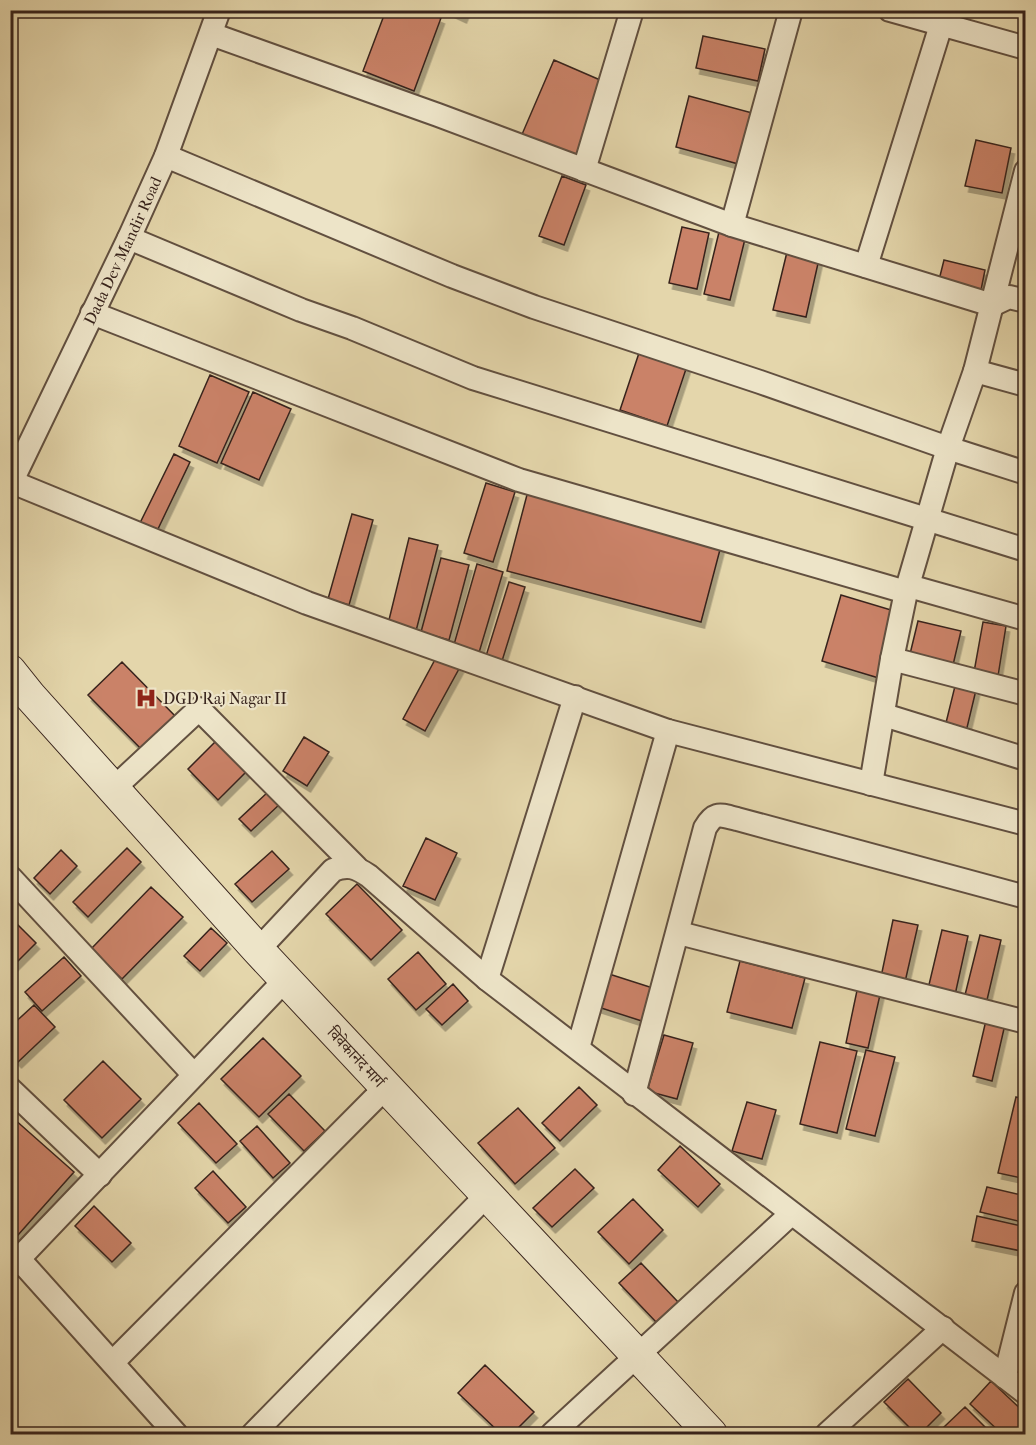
<svg xmlns="http://www.w3.org/2000/svg" width="1036" height="1445" viewBox="0 0 1036 1445" font-family="'IM FELL French Canon','Noto Serif Devanagari',serif">
  <style>
    .building { fill: #ca8267; stroke: #37231c; stroke-width: 1.5; filter: url(#shadow) }
    .lines { fill: none; stroke-linecap: round; stroke-linejoin: round }
    .street-casing { stroke: #625040; stroke-width: 26 }
    .secondary-casing { stroke: #37231c; stroke-width: 34 }
    .street { stroke: #ede4c8; stroke-width: 22 }
    .secondary { stroke: #ede4c8; stroke-width: 32 }
    .labels { text-anchor: middle; dominant-baseline: central; stroke-width: 4.5; stroke-linejoin: round; paint-order: stroke }
    .street-label { font-size: 16px; fill: #37231c; stroke: #ede4c8 }
    .poi-label { font-size: 16px; fill: #37231c; stroke: #ede4c8; text-anchor: start }
  </style>
  <defs>
    <filter id="shadow"><feDropShadow dx="3.5" dy="6" stdDeviation="0" flood-color="#0004"/></filter>
  </defs>
  <rect width="100%" height="100%" fill="#e4d6ab"/>
  <filter id="stains"><feTurbulence type="fractalNoise" baseFrequency=".00333" numOctaves="4"/><feColorMatrix values="0 0 0 0 .2 0 0 0 0 .09 0 0 0 0 .02 0 0 0 .5 -.17"/></filter>
  <radialGradient id="worn" r=".72"><stop offset=".6" stop-color="#630" stop-opacity="0"/><stop offset="1" stop-color="#630" stop-opacity=".3"/></radialGradient>
  <path class="building" d="M386,10H421L441,18L414,91L363,71Z
    M448,10H466L463,17Z
    M703,36L765,49L758,81L696,68Z
    M554,60L607,83L574,162L520,139Z
    M689,96L756,114L742,165L676,147Z
    M976,140L1011,148L1002,193L965,186Z
    M562,176L586,185L564,245L539,236Z
    M682,227L709,233L697,289L669,283Z
    M719,232L745,239L730,300L704,294Z
    M787,252L819,259L806,317L773,310Z
    M944,260L985,270L981,290L939,280Z
    M640,350L687,366L667,426L620,410Z
    M210,375L249,392L217,463L179,446Z
    M253,392L291,409L259,480L221,463Z
    M174,454L190,462L157,531L140,523Z
    M486,483L515,492L493,562L464,553Z
    M528,491L722,542L701,622L507,571Z
    M352,514L373,520L349,605L328,599Z
    M409,538L438,545L416,631L388,624Z
    M441,558L469,565L449,640L421,632Z
    M477,564L503,572L478,656L453,648Z
    M509,582L525,587L502,661L486,656Z
    M841,595L901,613L882,679L822,661Z
    M918,621L961,631L953,665L910,654Z
    M983,622L1006,626L998,676L974,672Z
    M437,656L460,667L425,731L403,719Z
    M122,662L180,721L146,754L88,695Z
    M955,686L976,690L965,736L944,731Z
    M304,737L329,752L307,786L283,771Z
    M217,740L247,771L218,800L188,769Z
    M269,791L280,804L251,831L239,819Z
    M426,838L457,853L435,900L403,886Z
    M127,848L141,862L88,917L73,902Z
    M61,850L77,866L50,894L34,878Z
    M272,851L289,869L252,902L235,884Z
    M357,884L402,930L371,960L326,914Z
    M151,887L183,917L122,979L91,949Z
    M893,920L918,925L905,982L881,977Z
    M18,925L36,943L10,969V932Z
    M211,928L227,943L200,971L184,956Z
    M942,930L968,936L955,995L928,989Z
    M980,935L1001,940L987,1000L965,995Z
    M418,952L446,984L416,1010L388,979Z
    M64,957L81,976L42,1011L25,992Z
    M740,961L805,978L792,1028L727,1012Z
    M606,973L659,990L648,1023L595,1006Z
    M859,981L882,986L868,1048L846,1043Z
    M453,984L468,1001L442,1025L426,1009Z
    M34,1005L55,1027L18,1062L10,1054V1027Z
    M987,1016L1006,1020L992,1081L973,1076Z
    M664,1035L693,1043L677,1099L647,1091Z
    M263,1038L301,1076L259,1117L221,1079Z
    M820,1042L857,1051L837,1133L800,1124Z
    M866,1050L895,1057L875,1136L846,1129Z
    M103,1061L141,1099L102,1138L64,1100Z
    M579,1087L597,1105L560,1141L542,1123Z
    M289,1094L325,1131L304,1151L268,1114Z
    M1016,1097L1026,1099V1179L998,1173Z
    M747,1102L776,1110L762,1159L732,1151Z
    M199,1103L237,1144L216,1163L178,1123Z
    M518,1108L555,1148L515,1184L478,1143Z
    M13,1118L74,1172L10,1244V1121Z
    M257,1126L290,1163L273,1178L240,1141Z
    M680,1146L720,1184L698,1207L658,1170Z
    M575,1169L594,1188L552,1227L533,1208Z
    M213,1171L246,1207L228,1223L195,1188Z
    M987,1187L1026,1196V1223L980,1212Z
    M633,1199L663,1230L629,1264L598,1232Z
    M94,1206L131,1243L112,1262L75,1226Z
    M977,1216L1026,1227V1252L972,1241Z
    M641,1263L678,1302L656,1322L619,1283Z
    M1026,1330V1368L1013,1364Z
    M485,1365L534,1412L512,1434H501L458,1393Z
    M908,1379L941,1413L920,1434H916L884,1402Z
    M991,1381L1026,1414V1419L1011,1434H1002L970,1404Z
    M965,1407L992,1434H951L944,1427Z"/>
  <g class="lines">
    <defs>
      <g id="street">
        <path d="M890,10L1026,48"/>
        <path d="M211,34L438,115L732,225L992,305L1009,297L1026,301"/>
        <path d="M166,156L452,276L534,307L760,382L948,448L1026,473"/>
        <path d="M584,170L632,10"/>
        <path d="M732,225L791,10"/>
        <path d="M129,238L301,310L352,328L473,378L1026,550"/>
        <path d="M866,266L941,25"/>
        <path d="M92,313L519,480L906,592"/>
        <path d="M975,371L1026,385"/>
        <path d="M12,482L307,603L668,731L1026,824"/>
        <path id="s1" d="M10,485L129,238L166,156L219,10"/>
        <path d="M909,586L1026,619"/>
        <path d="M892,659L1026,694"/>
        <path d="M884,715L1026,759"/>
        <path d="M871,784L892,659L906,592L948,448L975,371L1026,171"/>
        <path d="M113,789L199,709L356,867"/>
        <path d="M10,877L194,1075"/>
        <path d="M679,933L1026,1022"/>
        <path d="M258,950L333,870C348,864 356,867 369,876L487,979L1026,1393"/>
        <path d="M487,979L575,697"/>
        <path d="M578,1048L668,731"/>
        <path d="M10,1089L100,1175"/>
        <path d="M634,1094L705,828C715,811 720,815 737,819L1026,897"/>
        <path d="M19,1259L176,1434"/>
        <path d="M10,1268L285,980"/>
        <path d="M113,1362L385,1088"/>
        <path d="M1005,1377L1026,1293"/>
        <path d="M253,1434L487,1195"/>
        <path d="M552,1434L791,1214"/>
        <path d="M827,1434L943,1328"/>
      </g>
      <path id="secondary" d="M10,671L30,696L258,950L711,1434"/>
    </defs>
    <use href="#street" class="street-casing"/>
    <use href="#secondary" class="secondary-casing"/>
    <use href="#street" class="street"/>
    <use href="#secondary" class="secondary"/>
  </g>
  <defs>
    <symbol id="hospital-bare" viewBox="-9 -9 18 18"><path d="M-5-5h3v3.5h4V-5h3V5h-3V1.5h-4V5h-3Z" fill="#8f2418" stroke="#ede4c8" stroke-width="2.5" paint-order="stroke"/></symbol>
  </defs>
  <g fill-rule="evenodd">
    <use href="#hospital-bare" x="131" y="683" width="30" height="30"/>
  </g>
  <g class="labels">
    <g class="street-label">
      <text stroke="none"><textPath href="#s1" startOffset="260">Dada Dev Mandir Road</textPath></text>
      <text transform="translate(356 1057) rotate(47)">विवेकानंद मार्ग</text>
    </g>
    <g class="poi-label">
      <text x="163" y="698">DGD Raj Nagar II</text>
    </g>
  </g>
  <rect width="1036" height="1445" fill="none" stroke="#e4d6ab" stroke-width="36"/>
  <rect x="12" y="12" width="1012" height="1421" fill="none" stroke="#37231c" stroke-width="3"/>
  <rect x="18" y="18" width="1000" height="1409" fill="none" stroke="#37231c" stroke-width="1.5"/>
  <rect width="100%" height="100%" filter="url(#stains)"/>
  <rect width="100%" height="100%" fill="url(#worn)"/>
</svg>
